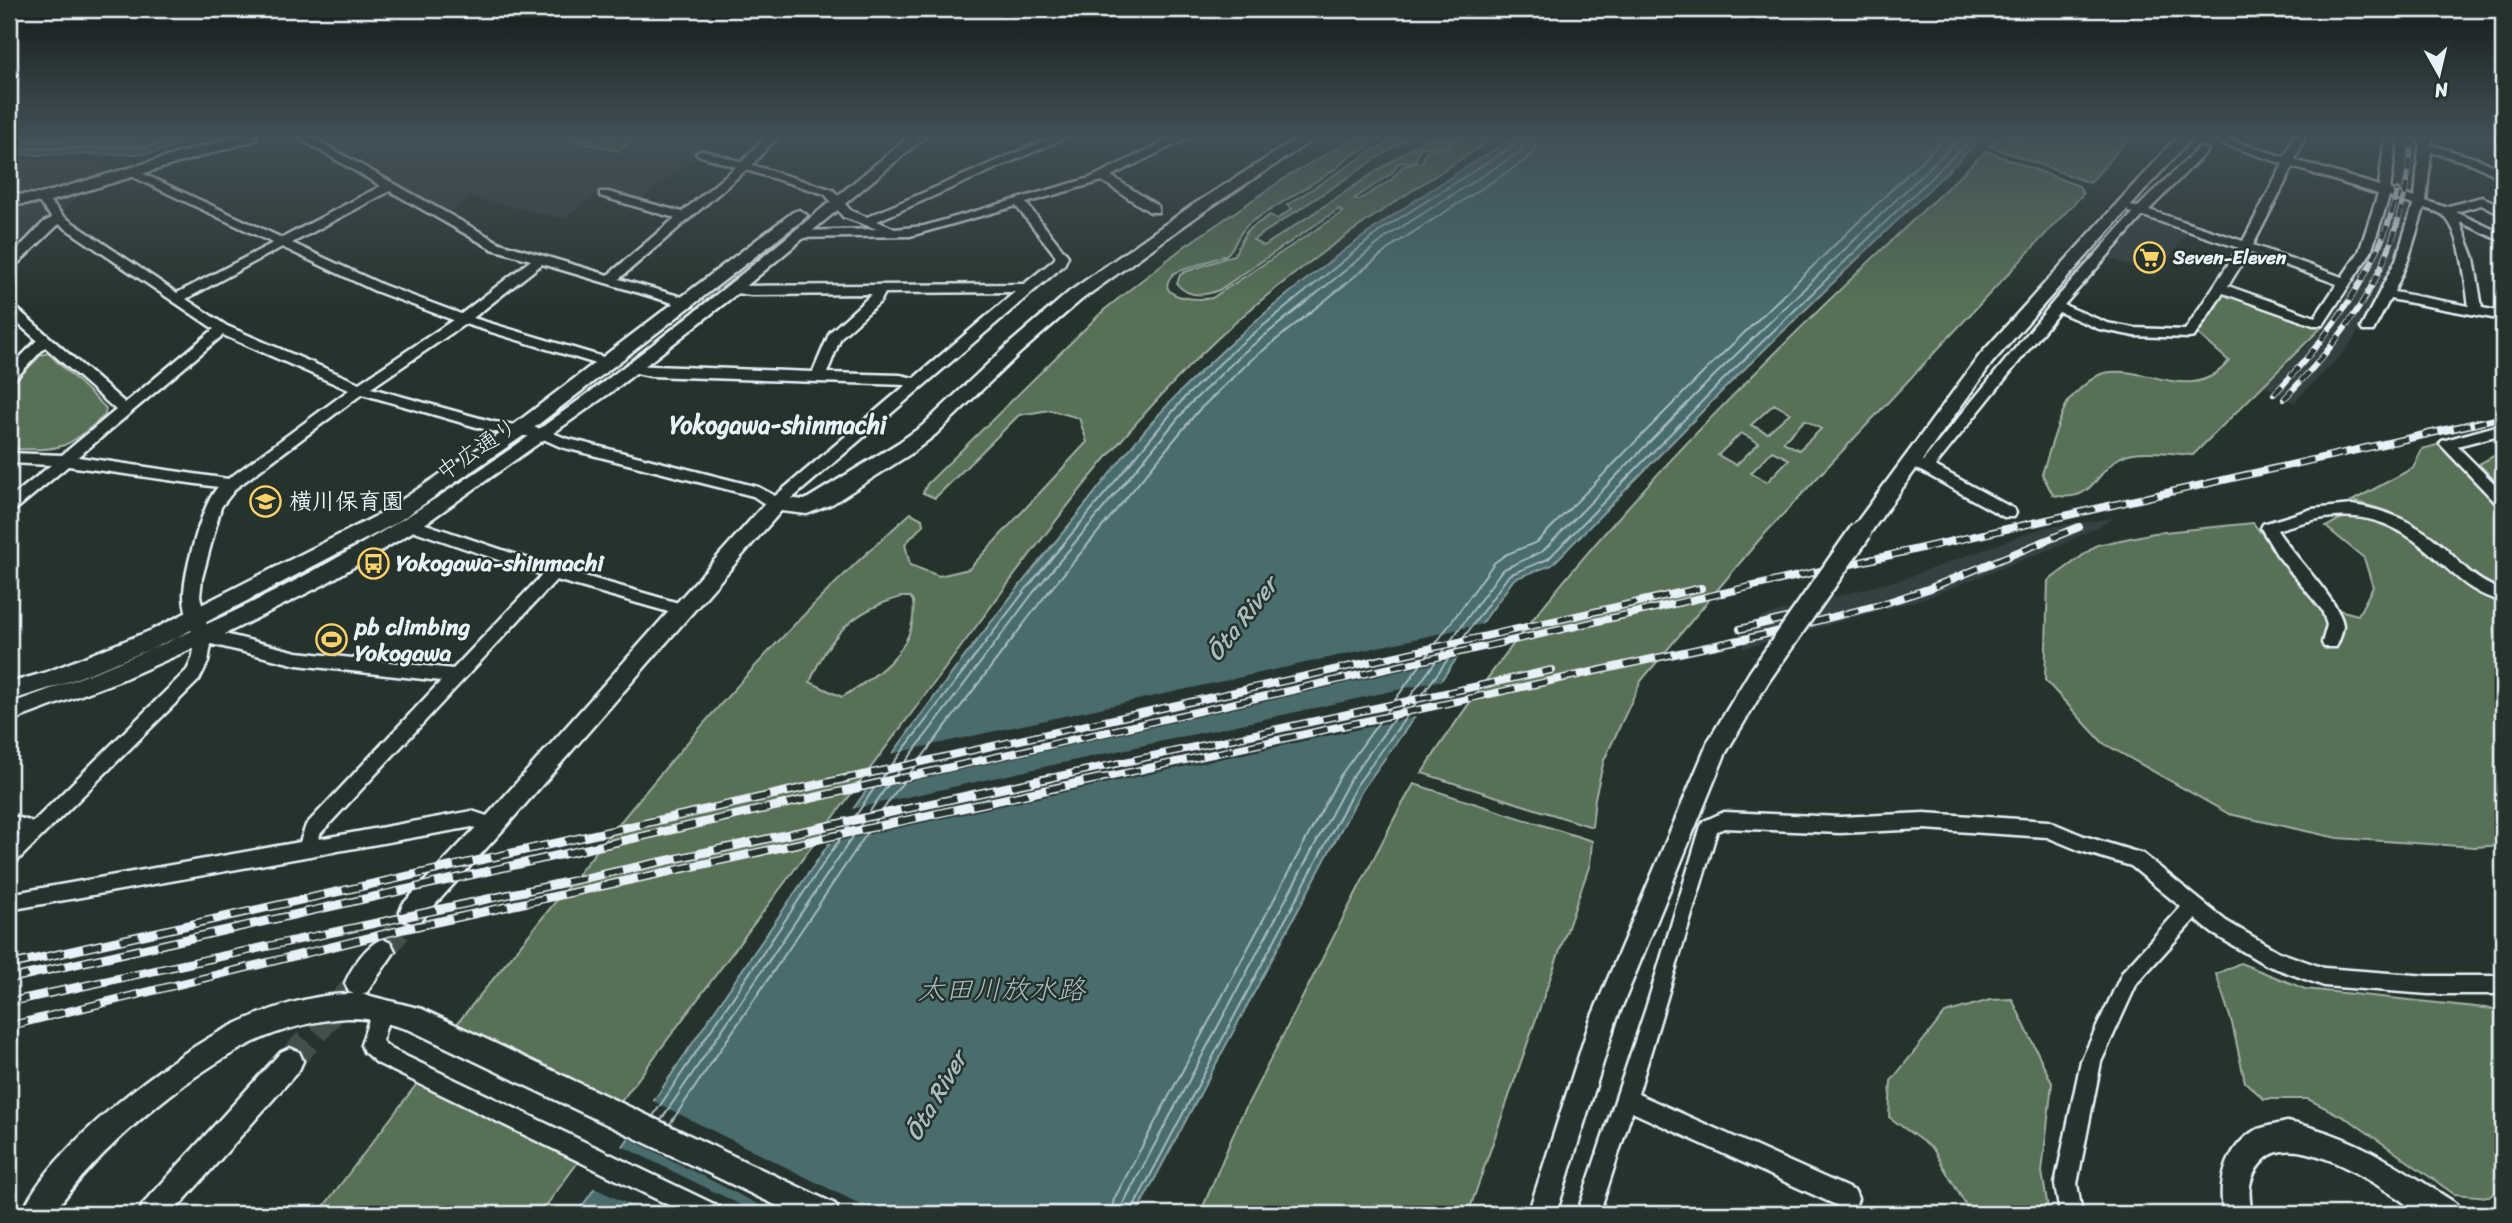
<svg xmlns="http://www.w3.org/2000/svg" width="2512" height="1223" viewBox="0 0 2512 1223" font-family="Sriracha,'Klee One',sans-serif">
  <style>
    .built { fill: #364140 }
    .green { fill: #587156; stroke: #a0b1a7; stroke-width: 2; fill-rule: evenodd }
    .water { fill: #486c6c; stroke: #88a1a4; stroke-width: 2 }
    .pier { fill: #26332d }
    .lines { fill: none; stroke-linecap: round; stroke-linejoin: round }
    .shore { stroke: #a8bcc0; stroke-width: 2 }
    .tertiary-tunnel { stroke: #43504b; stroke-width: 26; stroke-dasharray: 26 13; stroke-linecap: butt }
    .minor-casing { stroke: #e8f1f8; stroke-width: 5 }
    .tertiary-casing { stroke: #e8f1f8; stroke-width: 5 }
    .minor { fill: #26332d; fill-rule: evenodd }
    .tertiary { fill: #26332d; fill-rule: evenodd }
    .rail-far2-casing { stroke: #e8f1f8; stroke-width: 6 }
    .rail-far1-casing { stroke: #e8f1f8; stroke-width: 8 }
    .rail-casing { stroke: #e8f1f8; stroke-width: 9 }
    .rail-far2 { stroke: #26332d; stroke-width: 4.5; stroke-dasharray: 12; stroke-linecap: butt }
    .rail-far1 { stroke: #26332d; stroke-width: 5; stroke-dasharray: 16; stroke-linecap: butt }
    .rail { stroke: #26332d; stroke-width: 6; stroke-dasharray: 19; stroke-linecap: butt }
    .tertiary-bridge-casing { stroke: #e8f1f8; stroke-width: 26; stroke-linecap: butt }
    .tertiary-bridge { stroke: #26332d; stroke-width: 21 }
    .labels { text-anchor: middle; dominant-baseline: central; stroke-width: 5; stroke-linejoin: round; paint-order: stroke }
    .far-poi-label { font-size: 19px; font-weight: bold; fill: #e8f1f8; stroke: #26332d; text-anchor: start }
    .street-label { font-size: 23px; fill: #e8f1f8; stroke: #26332d }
    .poi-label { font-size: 23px; font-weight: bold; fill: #e8f1f8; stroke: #26332d; text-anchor: start }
    .neighbourhood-label { font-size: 24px; font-weight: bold; fill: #e8f1f8; stroke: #26332d }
    .water-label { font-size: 24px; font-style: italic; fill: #a8bcc0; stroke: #26332d }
    .near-water-label { font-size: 28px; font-style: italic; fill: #a8bcc0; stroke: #26332d }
  </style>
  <rect width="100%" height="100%" fill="#26332d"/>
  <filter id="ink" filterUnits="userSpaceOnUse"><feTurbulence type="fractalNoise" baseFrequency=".0143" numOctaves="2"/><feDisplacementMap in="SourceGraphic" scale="14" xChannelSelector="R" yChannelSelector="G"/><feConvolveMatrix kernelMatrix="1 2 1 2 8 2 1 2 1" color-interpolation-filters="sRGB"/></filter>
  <g filter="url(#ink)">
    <path class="built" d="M313,137H716L707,147L641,200L602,189L564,219L471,197L449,212Z
      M2394,137H2419L2414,198L2404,244L2382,298L2345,351L2294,402L2265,386L2311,341L2344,300L2371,247L2387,201Z
      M9,158L110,163L9,267Z
      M2144,217L2189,230L2155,276L2110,258Z
      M2115,518L2063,544L1928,597L1741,649L1761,617L1909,577L2042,528Z"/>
    <path class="green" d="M558,137H636L618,151Z
      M1356,137H1385C1373,145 1344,157 1337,168L1251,222C1236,233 1238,245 1226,255L1174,273C1150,298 1197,301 1212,298L1343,212L1339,209L1219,290C1204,296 1188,298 1177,284L1180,275L1185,272L1234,255L1247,231L1270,215L1277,219L1292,209L1287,205L1373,150L1382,147L1393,137H1409L1253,240L1264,246L1428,137H1448V141L1444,145L1419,148L1416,161L1398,163L1392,173L1354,199L1359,200L1391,180L1403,166L1422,162L1426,151L1448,147L1452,137H1496C1399,198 1301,261 1217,339C1112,438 1029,556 943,671C834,816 726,962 617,1107L447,1036C594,856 735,667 911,513L922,519L923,525L905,544L910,565L939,576L969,569L1087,442L1079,418L1050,410L1019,415L935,498L923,493L927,484L1104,310L1185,246L1288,176ZM901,597H910L913,601C919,648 877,676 842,697L810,682C829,636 852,611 901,597Z
      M2000,137H2129L2090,183L1989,146Z
      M1986,151L2079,186L2083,194L1759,540L1641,681L1604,760L1595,798L1592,827L1422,773C1574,536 1783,343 1986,151ZM1774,404L1790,413L1767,433L1751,425ZM1805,420L1821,429L1799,450L1783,442ZM1741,433L1759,443L1736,465L1718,455ZM1772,451L1789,459L1767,482L1751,473Z
      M2232,293L2322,327L2193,455C2175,454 2137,448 2121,457C2094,472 2094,504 2053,495L2042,474C2048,457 2060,411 2070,399C2077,391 2094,375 2104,373C2149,364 2192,406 2229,361L2198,334L2224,294Z
      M48,353L106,408L105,415C64,451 63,450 9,449V387L41,355Z
      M2440,444L2503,506V592C2464,582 2442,541 2408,521C2391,511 2371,506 2352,501L2413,468L2422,449Z
      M2503,451V489L2479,464Z
      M2347,515C2376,521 2405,529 2428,549C2457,574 2463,590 2503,600V845L2475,847L2337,838L2229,814L2103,743L2045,680L2048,581L2097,545L2154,533L2253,523L2320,605L2358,615L2373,587L2364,558L2326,527Z
      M1414,784L1592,841L1590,864L1468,1214H1200L1239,1121L1396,815Z
      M2240,963L2305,989L2503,1010V1186L2489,1197L2454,1194L2351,1121L2308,1099H2264L2245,1082L2232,1023L2216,974Z
      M2012,999L2052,1083L2042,1172L2049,1214H1971L1933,1149L1889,1117L1891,1081L1945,1013L1990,1000Z
      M419,1081L578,1162L540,1214H318Z"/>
    <path class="water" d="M9,137H214L149,154L9,155Z
      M1515,137H1983L1727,386L1552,565L1514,579L1362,790L1136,1214H577C735,983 886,746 1065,530C1103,484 1139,433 1181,391C1279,291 1395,209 1515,137Z"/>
    <path class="pier" d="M1487,623L1463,657L858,793L886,755Z
      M1447,679L1420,716L824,844L847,810Z
      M651,1100L880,1214H777L626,1137Z
      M620,1145L759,1214H649L592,1187Z"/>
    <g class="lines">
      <path class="shore" d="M9,140L89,141L151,137
        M9,149L147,147L189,137
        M653,1116L875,787L1027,588L1184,398L1237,347L1384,228L1513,146L1517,137
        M661,1120L883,792L1033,593L1190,404L1243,353L1389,235L1520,152L1526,137
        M670,1124L891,798L1042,600L1198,411L1250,361L1395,244L1526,160L1534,150L1536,137
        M1111,1214L1114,1199L1340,776L1494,563L1505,555L1537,542L1709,367L1946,137
        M1121,1214L1123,1204L1349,781L1502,570L1543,551L1716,374L1961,137
        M1130,1214L1356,786L1509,575L1548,559L1722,381L1973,137"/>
      <path class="tertiary-tunnel" d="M382,951L412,912
        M290,1061L358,983"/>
      <defs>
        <path id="minor" d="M297,137H311L500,243L608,275L675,218L600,196V192H608L682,212L736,167L698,155L696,153L702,150L742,162L765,137H777L752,165L833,190L851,211L867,217L1052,137H1067L877,221L895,229L924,226L1090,178L1175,137H1190L1111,176L1158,206V212H1150L1102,181L1026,203L1068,256L1064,265L781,508H771L753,496L561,447L541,438L494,432L362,394L236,488L221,507L202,578L200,596L208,630L297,652L453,669L542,575L406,528L404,524L406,520L411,519L556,568L689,606L691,610L689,614L683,616L556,580L320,834L319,839L472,811L499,820L502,825L499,830L493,833L472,827L9,910V894L300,842L306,825L441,681L297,665L211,644L208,662L199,680L15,863L9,865V845L20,834L9,831V815L33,822L187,670C204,640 185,626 184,596C184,573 202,503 218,487L68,466L14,511L9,512V499L51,465L9,463V453L62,455L116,410L45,347L14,380L9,381V369L37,340L9,316V305L14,306L125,403L214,329L59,224L13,268L9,269V258L44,222L52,218L36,199L42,195L46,197L63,216L177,293L273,243L127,174V170H135L282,238L381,186ZM746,170L825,194L843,217L877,229L797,231L791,235L793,238L910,236L1016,206L1056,256L1054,260L1024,284L728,286V292L751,295L872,294L830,332L813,372L627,365V371L650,376L906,385L775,496L758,487L565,438L544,429L494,422L371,388L465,324L603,366H613V360L473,318L542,264L683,306H693V300L619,279ZM390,191L492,249L531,260L461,314L383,285L292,243ZM282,247L375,291L453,320L359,383L227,326L186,299ZM1015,292L914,378L900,375L827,373L841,337L880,302L885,293ZM223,335L349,390L228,479L78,457Z
          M2204,137H2221L2285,157L2293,137H2305L2295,160L2379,186L2385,137H2397L2390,190L2415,198L2420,137H2432L2431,145L2481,160L2503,171V179L2473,164L2431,152L2426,201L2445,207L2482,197L2503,206V214L2481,205L2456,212L2503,234V242L2460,222L2474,258L2482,308L2503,312V320L2390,299L2373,331H2363L2361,328L2396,260L2413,205L2389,197L2371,252L2323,325H2313L2223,293L2194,337L2189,338L2134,336L2099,329L2059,312L1935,466L2014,509L2016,513L2014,517H2004L1921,471L1905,466L1903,462L1905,458L1910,457L1923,461L2054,301L2133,213L2128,212V206L2138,207L2198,148L2208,150L2149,210L2243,241L2283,164ZM2293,167L2378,194L2359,252L2342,277L2253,245ZM2424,208C2429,210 2437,211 2441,214C2462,228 2465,282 2469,306L2394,292L2408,260ZM2143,216L2239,248L2185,330L2134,328L2107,323L2064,305ZM2249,252L2337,284L2315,317L2228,286Z
          M2503,424V434L2457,446L2503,492V506L2498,505L2440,444L2442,441Z
          M2352,505C2389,510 2419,524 2446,549C2464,567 2478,583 2503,590V602C2469,592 2458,578 2432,555C2382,509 2339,509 2277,530C2290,552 2343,605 2343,626C2342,633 2339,642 2336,647H2324L2322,643L2327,625L2322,610L2277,555L2261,528L2263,524L2312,509Z
          M1724,812L1840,817L1924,813L2048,821L2084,836L2143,854L2226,921L2279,952L2324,968L2428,976H2503V994H2428L2324,986L2266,965L2212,933L2195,919L2137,983L2101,1062L2077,1184L2082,1214H2060L2055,1184L2081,1061L2123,971L2181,907L2131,866L2081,851L2047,837L1924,829L1840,833L1725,828L1717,831L1638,1094L1855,1191L1858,1199L1855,1207L1847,1210L1632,1112L1599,1214H1577L1646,1008L1701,826L1704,821Z
          M381,1001L388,1003L391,1010L382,1041L391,1049L718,1206L721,1214H687L377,1063L364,1052L361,1045L374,1003Z"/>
        <path id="tertiary" d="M234,137H257L255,140L48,202L9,205V195L41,194Z
          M909,137H925L739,292L614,390L419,528L323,585L223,635L121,680L9,722V704C129,661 246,611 356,547C555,433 732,282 909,137Z
          M1300,137H1317L1203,212L1081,300L1021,352L936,434L912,453L832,504L807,514L781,511L501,832L421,920L412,923L403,920L400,912L403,904L485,818L769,499L776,497L805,500L898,443L922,426L1009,344L1069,292L1191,206Z
          M2177,137H2192L1992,363L1868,536L1861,538L1854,536L1851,531L1854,526L1980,355Z
          M799,210L807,215L805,218L526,434L396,523L168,642L60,685L9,701V683L47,672L152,630L382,513L512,426L793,212Z
          M1717,738L1725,740L1728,747L1616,1021L1556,1214H1528L1590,1021L1706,747L1709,740Z
          M382,939L391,943L395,951L367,992L362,994L422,1009L835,1204L839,1214H794L410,1030C389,1024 369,1017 347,1018C316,1020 282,1029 254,1042C185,1075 96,1151 53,1214H22C46,1150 173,1053 235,1024C271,1008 314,993 354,994L349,992L345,983C352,967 366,945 382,939Z
          M290,1048L299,1052L303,1061L299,1070L172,1214H139L143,1204L281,1052Z
          M2287,1122C2351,1133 2403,1169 2457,1204L2461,1214C2450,1214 2435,1217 2423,1214C2414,1212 2404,1202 2396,1197C2368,1179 2293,1130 2264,1160C2247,1177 2248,1192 2252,1214H2224C2217,1184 2226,1148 2254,1131C2264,1126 2276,1125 2287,1122Z"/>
      </defs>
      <use href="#minor" class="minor-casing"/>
      <use href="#tertiary" class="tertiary-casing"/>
      <use href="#minor" class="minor"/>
      <use href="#tertiary" class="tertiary"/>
      <defs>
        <path id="rail-far2" d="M2274,394C2325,342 2384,263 2397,190
          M2284,399C2363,317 2404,252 2412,137
          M2474,424L2503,417"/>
        <path id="rail-far1" d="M1740,629L1791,617
          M840,780L1701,588
          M893,780L2481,422
          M1041,780L1552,670
          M1093,780L1767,634L1879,605L1928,589L2079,527"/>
        <path id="rail" d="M9,965L848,778
          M9,979L901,778
          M9,1002L1050,778
          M9,1026L404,929L1101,778"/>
      </defs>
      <use href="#rail-far2" class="rail-far2-casing"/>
      <use href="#rail-far1" class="rail-far1-casing"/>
      <use href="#rail" class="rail-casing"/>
      <use href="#rail-far2" class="rail-far2"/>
      <use href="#rail-far1" class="rail-far1"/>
      <use href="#rail" class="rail"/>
      <defs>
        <path id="tertiary-bridge" d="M1717,747L1759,677L1861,531"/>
      </defs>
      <use href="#tertiary-bridge" class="tertiary-bridge-casing"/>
      <use href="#tertiary-bridge" class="tertiary-bridge"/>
    </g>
  </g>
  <linearGradient id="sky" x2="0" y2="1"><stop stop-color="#151c19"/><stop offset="0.44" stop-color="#415057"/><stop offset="1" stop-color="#415057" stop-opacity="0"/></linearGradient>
  <rect width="2512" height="308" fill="url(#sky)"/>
  <defs>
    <symbol id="supermarket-ring" viewBox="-11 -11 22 22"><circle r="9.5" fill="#26332d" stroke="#ffd166" stroke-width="1.5"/><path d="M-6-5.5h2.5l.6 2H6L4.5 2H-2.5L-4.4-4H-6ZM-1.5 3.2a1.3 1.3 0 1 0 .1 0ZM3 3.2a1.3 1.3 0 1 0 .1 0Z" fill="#ffd166"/></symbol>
    <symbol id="school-ring" viewBox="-11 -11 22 22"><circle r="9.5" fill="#26332d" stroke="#ffd166" stroke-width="1.5"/><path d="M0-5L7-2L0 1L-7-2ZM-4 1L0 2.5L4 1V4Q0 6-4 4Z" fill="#ffd166"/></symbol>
    <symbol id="bus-ring" viewBox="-11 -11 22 22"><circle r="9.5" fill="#26332d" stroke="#ffd166" stroke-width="1.5"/><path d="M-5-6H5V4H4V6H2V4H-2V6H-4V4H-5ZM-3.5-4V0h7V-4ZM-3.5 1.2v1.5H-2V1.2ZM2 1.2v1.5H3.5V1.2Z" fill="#ffd166"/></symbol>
    <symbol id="stadium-ring" viewBox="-11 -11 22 22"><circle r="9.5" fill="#26332d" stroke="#ffd166" stroke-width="1.5"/><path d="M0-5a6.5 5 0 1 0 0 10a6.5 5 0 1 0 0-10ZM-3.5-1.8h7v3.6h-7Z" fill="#ffd166"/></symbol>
  </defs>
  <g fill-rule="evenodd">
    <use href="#supermarket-ring" x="2132" y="240" width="35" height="35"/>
    <use href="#school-ring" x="248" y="484" width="35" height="35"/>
    <use href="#bus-ring" x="356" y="546" width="35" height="35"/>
    <use href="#stadium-ring" x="314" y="622" width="35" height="35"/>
  </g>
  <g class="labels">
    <g class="far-poi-label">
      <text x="2173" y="257">Seven-Eleven</text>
    </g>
    <g class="street-label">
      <text transform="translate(477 449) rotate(-34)">中広通り</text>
    </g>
    <g class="poi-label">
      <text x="289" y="501">横川保育園</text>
      <text x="396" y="563">Yokogawa-shinmachi</text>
      <text x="355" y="627">pb climbing<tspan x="355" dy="26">Yokogawa</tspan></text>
    </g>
    <g class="neighbourhood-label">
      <text x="778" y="425">Yokogawa-shinmachi</text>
    </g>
    <g class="water-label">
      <text transform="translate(1242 619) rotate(-52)">Ōta River</text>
      <text transform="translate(936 1096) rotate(-60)">Ōta River</text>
    </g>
    <g class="near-water-label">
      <text x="1001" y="989">太田川放水路</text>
    </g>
  </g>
  <rect width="2512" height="1223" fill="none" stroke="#26332d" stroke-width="35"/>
  <rect x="18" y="18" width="2477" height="1188" fill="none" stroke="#e8f1f8" stroke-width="2.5" filter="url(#ink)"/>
  <g transform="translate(2439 74) rotate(172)" stroke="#26332d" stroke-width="5" paint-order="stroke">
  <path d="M0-5L12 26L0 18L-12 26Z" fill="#e8f1f8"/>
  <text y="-10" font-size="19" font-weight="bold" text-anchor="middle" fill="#e8f1f8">N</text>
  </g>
</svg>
